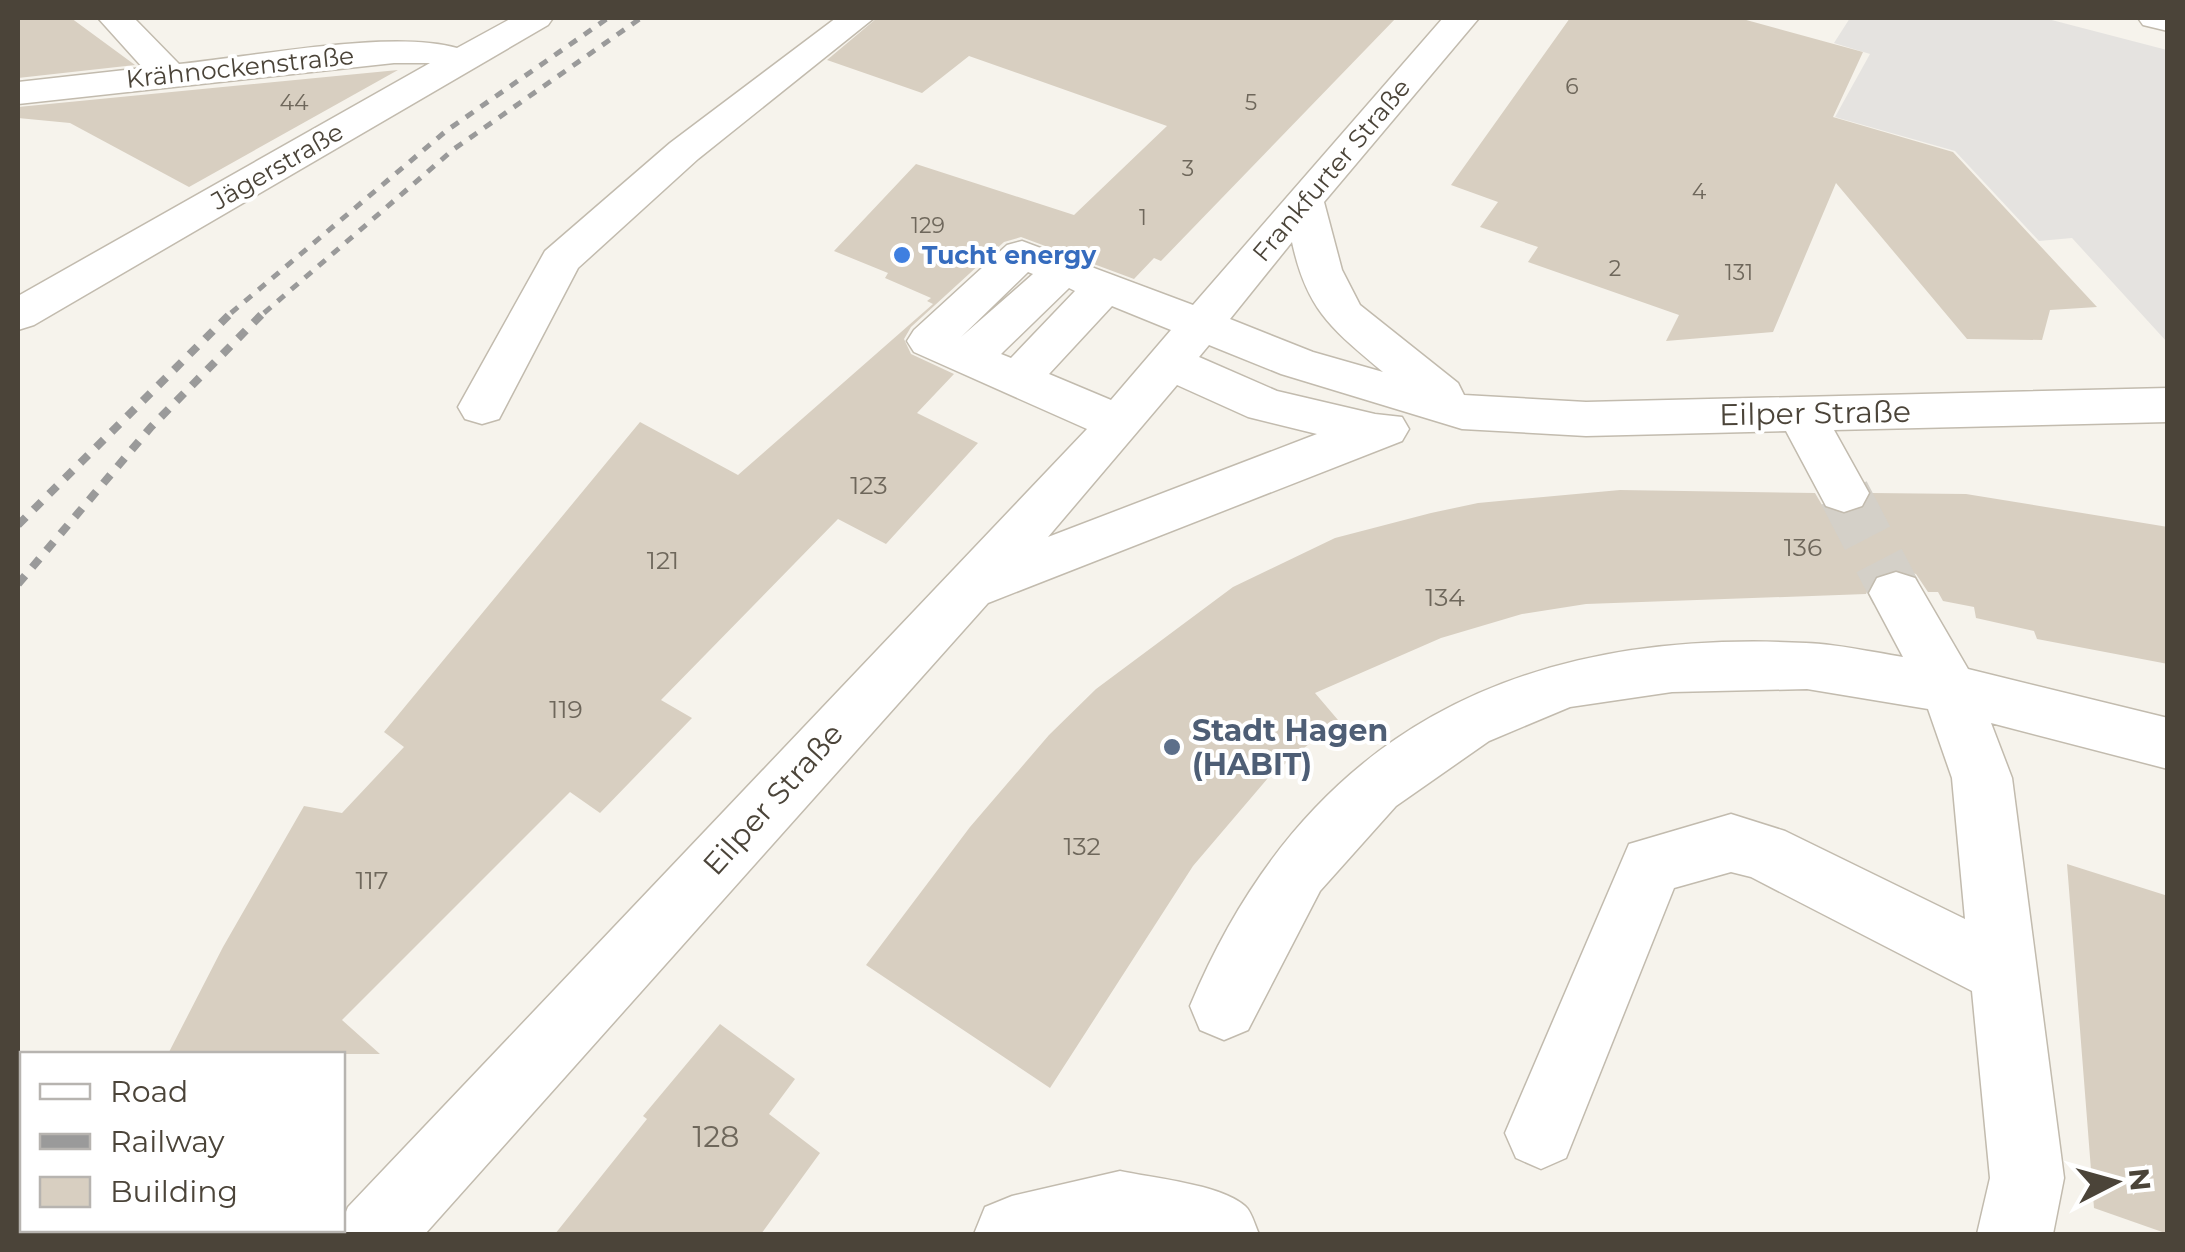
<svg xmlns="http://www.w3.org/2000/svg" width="2185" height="1252" viewBox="0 0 2185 1252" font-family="Montserrat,sans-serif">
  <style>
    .parking { fill: #e5e3e0 }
    .building { fill: #d8cfc1 }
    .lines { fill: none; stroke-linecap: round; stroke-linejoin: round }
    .minor-tunnel { stroke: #d4d0c8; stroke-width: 51; stroke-dasharray: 51 25; stroke-linecap: butt }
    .minor-casing { stroke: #c2bbae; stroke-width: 3 }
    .minor { fill: #fff; fill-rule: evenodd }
    .rail-far1 { stroke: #9a9a9a; stroke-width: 5; stroke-dasharray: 9 9; stroke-linecap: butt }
    .rail { stroke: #9a9a9a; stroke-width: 8; stroke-dasharray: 11 11; stroke-linecap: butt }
    .shop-dot { fill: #3f7fe0; stroke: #fff; stroke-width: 4 }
    .service-dot { fill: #5c6f8a; stroke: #fff; stroke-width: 4 }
    .labels { text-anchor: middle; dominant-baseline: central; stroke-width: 8; stroke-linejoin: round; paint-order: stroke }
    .far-number-label { font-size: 22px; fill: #6e675b }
    .far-street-label { font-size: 25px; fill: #4b4439; stroke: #fff }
    .far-shop-label { font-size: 25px; font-weight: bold; fill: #366cbe; stroke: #fff; text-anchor: start }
    .number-label { font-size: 25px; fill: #6e675b }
    .street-label { font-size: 30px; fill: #4b4439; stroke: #fff }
    .service-label { font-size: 30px; font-weight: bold; fill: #4e5e75; stroke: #fff; text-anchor: start }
    .near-number-label { font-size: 30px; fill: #6e675b }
  </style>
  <rect width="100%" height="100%" fill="#f6f3ec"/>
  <path class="parking" d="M1850,18H2044L2167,50V342L2072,238L2039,241L1955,151L1835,117L1870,54L1834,43Z"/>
  <path class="building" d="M18,18H71L135,65L18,78Z
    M877,18H1396L1161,261L1154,258L1134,279L1021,237L1004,242L911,327L904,339L911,354L954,374L917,413L978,443L886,544L838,519L661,700L692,718L600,813L570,792L342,1020L380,1054H168L223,947L304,806L342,813L404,747L384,732L640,422L738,475L933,304L927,301L931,298L885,278L888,273L834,251L916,164L1074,215L1167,126L969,56L922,93L827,60Z
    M1570,18H1739L1863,52L1833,117L1953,152L2097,307L2050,310L2042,340L1967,339L1836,183L1773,332L1666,341L1679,315L1528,262L1538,247L1480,227L1498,202L1451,185Z
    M398,70L189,187L70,123L18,118V107Z
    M1620,490L1815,493L1825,510L1843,516L1863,510L1872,493L1966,494L2168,527V664L2037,639L2034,631L1976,618L1974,607L1943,601L1938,592H1928L1916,574L1897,568L1876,574L1866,594L1586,604L1522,614L1441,638L1315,693L1338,720L1268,778L1193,866L1050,1088L866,965L970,827L1049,735L1096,689L1233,587L1335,538L1431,513L1478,503Z
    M2067,864L2168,896V1234L2094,1208Z
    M720,1024L795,1079L769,1114L820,1153L761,1234H555L647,1119L643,1116Z"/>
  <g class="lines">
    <path class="minor-tunnel" d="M1844,493L1896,593"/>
    <defs>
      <path id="minor" d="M98,18H134L179,64C252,57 391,29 457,48L512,18H553L548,25L34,325L18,330V296L430,63H394L18,104V82L143,68Z
        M836,18H874L698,159L578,268L499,419L482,424L465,419L458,407L545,251L670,143Z
        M1443,18H1479L1324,202L1342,270L1360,305L1458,383L1464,395L1586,402L2168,388V422L1834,430L1869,493L1862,506L1844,512L1826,506L1786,431L1586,436L1462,429L1281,374L1209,345L1199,357L1277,391L1375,414L1402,417L1409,429L1402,441L988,603L425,1234H337L348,1207L1087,429L914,352L907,341L914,330L1007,245L1022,241L1193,305ZM1292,242C1307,311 1332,329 1383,372L1313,352L1230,319ZM1028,272L1033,274L961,337ZM1069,288L1075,291L1011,358L1001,354ZM1112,306L1171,330L1111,400L1049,374ZM1177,385L1248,417L1317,434L1048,537Z
        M2138,18H2168V31L2143,25Z
        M1896,572L1915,578L1968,669L2168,718V769L1991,723L2012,778L2064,1178L2053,1234H1977L1990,1178L1972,991L1751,877L1731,872L1674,888L1566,1158L1541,1169L1516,1158L1505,1133L1629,844L1731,814L1785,831L1965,919L1952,778L1928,709L1807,689L1672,692L1570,707L1489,741L1396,806L1320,891L1248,1030L1224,1040L1200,1030L1190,1006C1304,732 1518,628 1806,643C1838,644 1871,652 1903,657L1869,593L1877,578Z
        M1120,1171C1152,1178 1220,1184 1245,1206C1252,1212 1255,1226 1259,1234H974L985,1207L1012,1196Z"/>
    </defs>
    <use href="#minor" class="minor-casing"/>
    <use href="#minor" class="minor"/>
    <path class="rail-far1" d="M231,313L446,131L608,18
      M264,313L454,149L641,18"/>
    <path class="rail" d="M18,525L234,310
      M18,584L151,427L266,310"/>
  </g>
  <circle class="shop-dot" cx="902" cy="255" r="10"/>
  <circle class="service-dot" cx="1172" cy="747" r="10"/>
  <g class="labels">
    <g class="far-number-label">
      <text x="1572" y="86">6</text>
      <text x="294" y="102">44</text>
      <text x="1251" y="102">5</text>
      <text x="1188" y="168">3</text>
      <text x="1699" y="191">4</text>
      <text x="1143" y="217">1</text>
      <text x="928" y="225">129</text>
      <text x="1615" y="268">2</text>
      <text x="1739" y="272">131</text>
    </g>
    <g class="far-street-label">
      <text transform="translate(240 67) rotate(-6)">Krähnockenstraße</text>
      <text transform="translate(277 166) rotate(-30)">Jägerstraße</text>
      <text transform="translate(1331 170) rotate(-50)">Frankfurter Straße</text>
    </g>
    <g class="far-shop-label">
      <text x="922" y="255">Tucht energy</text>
    </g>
    <g class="number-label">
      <text x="869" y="485">123</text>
      <text x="1803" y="547">136</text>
      <text x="663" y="560">121</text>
      <text x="1445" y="597">134</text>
      <text x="566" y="709">119</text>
      <text x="1082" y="846">132</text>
      <text x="372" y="880">117</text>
    </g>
    <g class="street-label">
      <text transform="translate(1815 413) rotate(-1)">Eilper Straße</text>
      <text transform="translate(773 799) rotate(-48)">Eilper Straße</text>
    </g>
    <g class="service-label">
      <text x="1192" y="730">Stadt Hagen<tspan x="1192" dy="34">(HABIT)</tspan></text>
    </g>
    <g class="near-number-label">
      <text x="716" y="1136">128</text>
    </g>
  </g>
  <rect width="2185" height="1252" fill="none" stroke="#4b4439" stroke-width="40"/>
  <rect x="20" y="1052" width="325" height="180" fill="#ffffff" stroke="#b7b4b0" stroke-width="2.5"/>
  <rect x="40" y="1084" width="50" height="15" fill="#ffffff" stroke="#b7b4b0" stroke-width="2.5"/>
  <text x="110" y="1102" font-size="30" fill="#4b4439">Road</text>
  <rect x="40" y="1134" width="50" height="15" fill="#9a9a9a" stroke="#b7b4b0" stroke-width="2.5"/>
  <text x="110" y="1152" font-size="30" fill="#4b4439">Railway</text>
  <rect x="40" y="1177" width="50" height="30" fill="#d8cfc1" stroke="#b7b4b0" stroke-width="2.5"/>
  <text x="110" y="1202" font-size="30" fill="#4b4439">Building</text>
  <g transform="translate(2115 1182) rotate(84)" stroke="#ffffff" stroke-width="8" paint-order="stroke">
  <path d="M0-8L18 38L0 25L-18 38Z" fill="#4b4439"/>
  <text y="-15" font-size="28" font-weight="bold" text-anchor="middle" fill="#4b4439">N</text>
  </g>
</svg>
